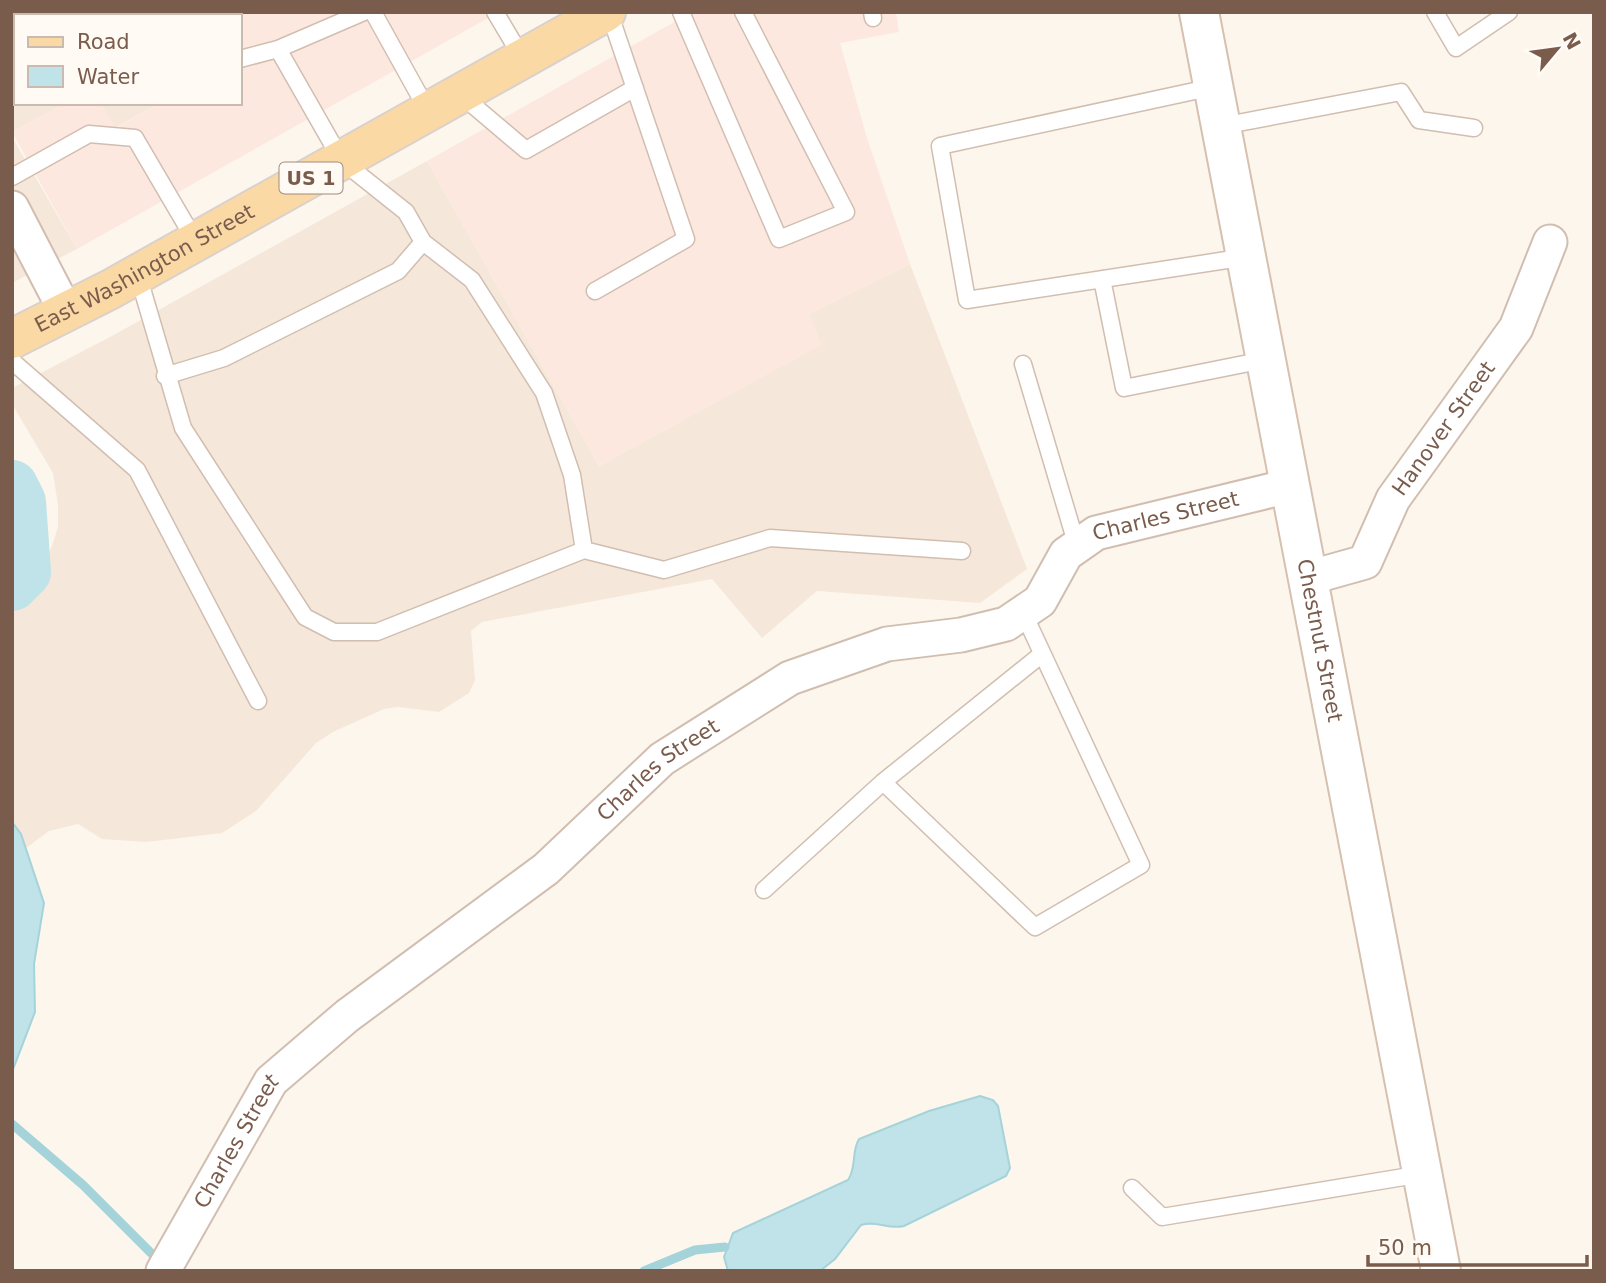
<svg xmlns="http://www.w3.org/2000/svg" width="1606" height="1283" viewBox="0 0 1606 1283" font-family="'DejaVu Sans',sans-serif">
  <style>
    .residential { fill: #f5e8da }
    .commercial { fill: #fde8e0 }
    .water { fill: #bfe3e8; stroke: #a5d3da; stroke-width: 2 }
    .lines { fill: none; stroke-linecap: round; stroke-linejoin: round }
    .stream { stroke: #a5d3da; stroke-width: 9 }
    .river { stroke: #bfe3e8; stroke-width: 52 }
    .lane-casing { stroke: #d1beb0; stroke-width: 19 }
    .street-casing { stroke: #d1beb0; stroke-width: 37 }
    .secondary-casing { stroke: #d6c0b0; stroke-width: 42 }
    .primary-casing { stroke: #dad1cd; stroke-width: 42 }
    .lane { stroke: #fff; stroke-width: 16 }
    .street { stroke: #fff; stroke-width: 33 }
    .secondary { stroke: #fff; stroke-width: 38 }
    .primary { stroke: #fbd9a5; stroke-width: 38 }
    .labels { text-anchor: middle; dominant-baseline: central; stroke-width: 7; stroke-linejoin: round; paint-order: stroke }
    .shield { fill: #fffaf3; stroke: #a28b7f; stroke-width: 2 }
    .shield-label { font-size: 19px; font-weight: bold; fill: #7a5c4d }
    .street-label { font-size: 21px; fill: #7a5c4d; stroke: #fffaf3 }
  </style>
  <rect width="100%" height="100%" fill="#fdf6ec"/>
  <path class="residential" d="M12,12H112L114,16H16V103H66L12,132Z
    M100,103H159L115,128Z
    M12,137L77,249L12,283Z
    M427,161L599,466L820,345L809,314L910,264L1027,569L980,603L817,591L762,638L712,579L482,622L471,631L475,680L469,693L439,712L398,707L384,709L333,732L316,743L256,811L222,833L147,842L102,839L78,824L49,831L26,848L21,834L12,822V608L41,569L52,546L58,527V505L53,473L12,404V388L110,337Z"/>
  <path class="commercial" d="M112,12H499L77,249L12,132L66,103H100L116,128L159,103H240V16H114Z
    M692,12H896L899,32L840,43L867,138L910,264L810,314L821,345L599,466L427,161Z"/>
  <path class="water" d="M12,822L21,834L44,903L34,964L35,1012L12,1072Z
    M980,1096L993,1100L998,1106L1010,1168L1006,1176L904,1226C888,1230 877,1220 861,1225L835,1259L820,1271H728L724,1257L733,1233L848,1180C857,1167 851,1152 859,1139L929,1111Z"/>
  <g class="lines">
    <path class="stream" d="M12,1124L83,1185L156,1258
      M644,1271L695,1250L725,1247"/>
    <path class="river" d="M12,486L20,502L25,572L12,585"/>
    <defs>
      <path id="lane" d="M373,12L428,111
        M495,12L523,59
        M681,12L779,239L846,212L743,12
        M872,12L873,18
        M1435,12L1456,48L1509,12
        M278,49L342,161L406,212L423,242L472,280L544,393L572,475L584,550
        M240,59L278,49L364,12
        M1213,87L940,146L967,300L1246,257
        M461,95L526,150L635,88
        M1222,126L1401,92L1419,120L1474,128
        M12,177L89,134L135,138L196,242
        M138,275L183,428L305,617L334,632H377L584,550L664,570L770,538L962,551
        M1102,279L1124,388L1264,360
        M595,291L686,239L609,12
        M12,361L137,470L258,701
        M1023,364L1077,546
        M165,376L224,358L398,271L423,242
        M1023,612L1141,865L1035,927L883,782L1042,654
        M764,890L883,782
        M1132,1188L1162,1217L1422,1174"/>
      <g id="street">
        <path d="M32,16L36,12"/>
        <path d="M12,208L66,312"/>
        <path id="s1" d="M1308,578L1365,562L1393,499L1516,328L1550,242"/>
        <path id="s2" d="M163,1271L271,1081L347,1016L546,869L662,759L790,678L887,644L961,635L1006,624L1040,601L1066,554L1096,533L1289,486"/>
      </g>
      <g id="secondary">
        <path id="s3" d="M1199,12L1441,1271"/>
      </g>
      <g id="primary">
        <path id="s4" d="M12,339L111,289L606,12"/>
      </g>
    </defs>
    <use href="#lane" class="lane-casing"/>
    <use href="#street" class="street-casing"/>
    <use href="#secondary" class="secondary-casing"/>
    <use href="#primary" class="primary-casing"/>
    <use href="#lane" class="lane"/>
    <use href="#street" class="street"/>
    <use href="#secondary" class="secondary"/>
    <use href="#primary" class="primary"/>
  </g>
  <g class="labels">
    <rect class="shield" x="279.5" y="162.5" width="63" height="31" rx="5"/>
    <g class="shield-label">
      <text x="311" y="178">US 1</text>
    </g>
    <g class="street-label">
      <text stroke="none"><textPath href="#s4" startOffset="150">East Washington Street</textPath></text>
      <text stroke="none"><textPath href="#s1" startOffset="215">Hanover Street</textPath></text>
      <text stroke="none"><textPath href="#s2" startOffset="1304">Charles Street</textPath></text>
      <text stroke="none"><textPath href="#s3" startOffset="640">Chestnut Street</textPath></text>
      <text stroke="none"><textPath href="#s2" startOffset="716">Charles Street</textPath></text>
      <text stroke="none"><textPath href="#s2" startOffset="149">Charles Street</textPath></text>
    </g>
  </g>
  <rect width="1606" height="1283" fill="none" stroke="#7a5c4d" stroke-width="28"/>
  <rect x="14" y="14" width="228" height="91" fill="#fffaf3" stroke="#cabbb1" stroke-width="2"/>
  <rect x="28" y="37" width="35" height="10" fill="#fbd9a5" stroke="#cabbb1" stroke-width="2"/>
  <text x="77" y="49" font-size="21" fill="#7a5c4d">Road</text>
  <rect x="28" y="66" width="35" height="21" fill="#bfe3e8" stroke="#cabbb1" stroke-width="2"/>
  <text x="77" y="84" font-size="21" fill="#7a5c4d">Water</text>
  <g transform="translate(1557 49) rotate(61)" stroke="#fffaf3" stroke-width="5" paint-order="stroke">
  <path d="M0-5L12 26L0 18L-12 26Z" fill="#7a5c4d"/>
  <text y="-10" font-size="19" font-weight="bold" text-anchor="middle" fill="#7a5c4d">N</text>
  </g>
  <path d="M1368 1255v10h219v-10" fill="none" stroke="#7a5c4d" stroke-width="3.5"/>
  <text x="1378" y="1255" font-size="21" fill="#7a5c4d" stroke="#fffaf3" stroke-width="5" paint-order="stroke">50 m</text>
</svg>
